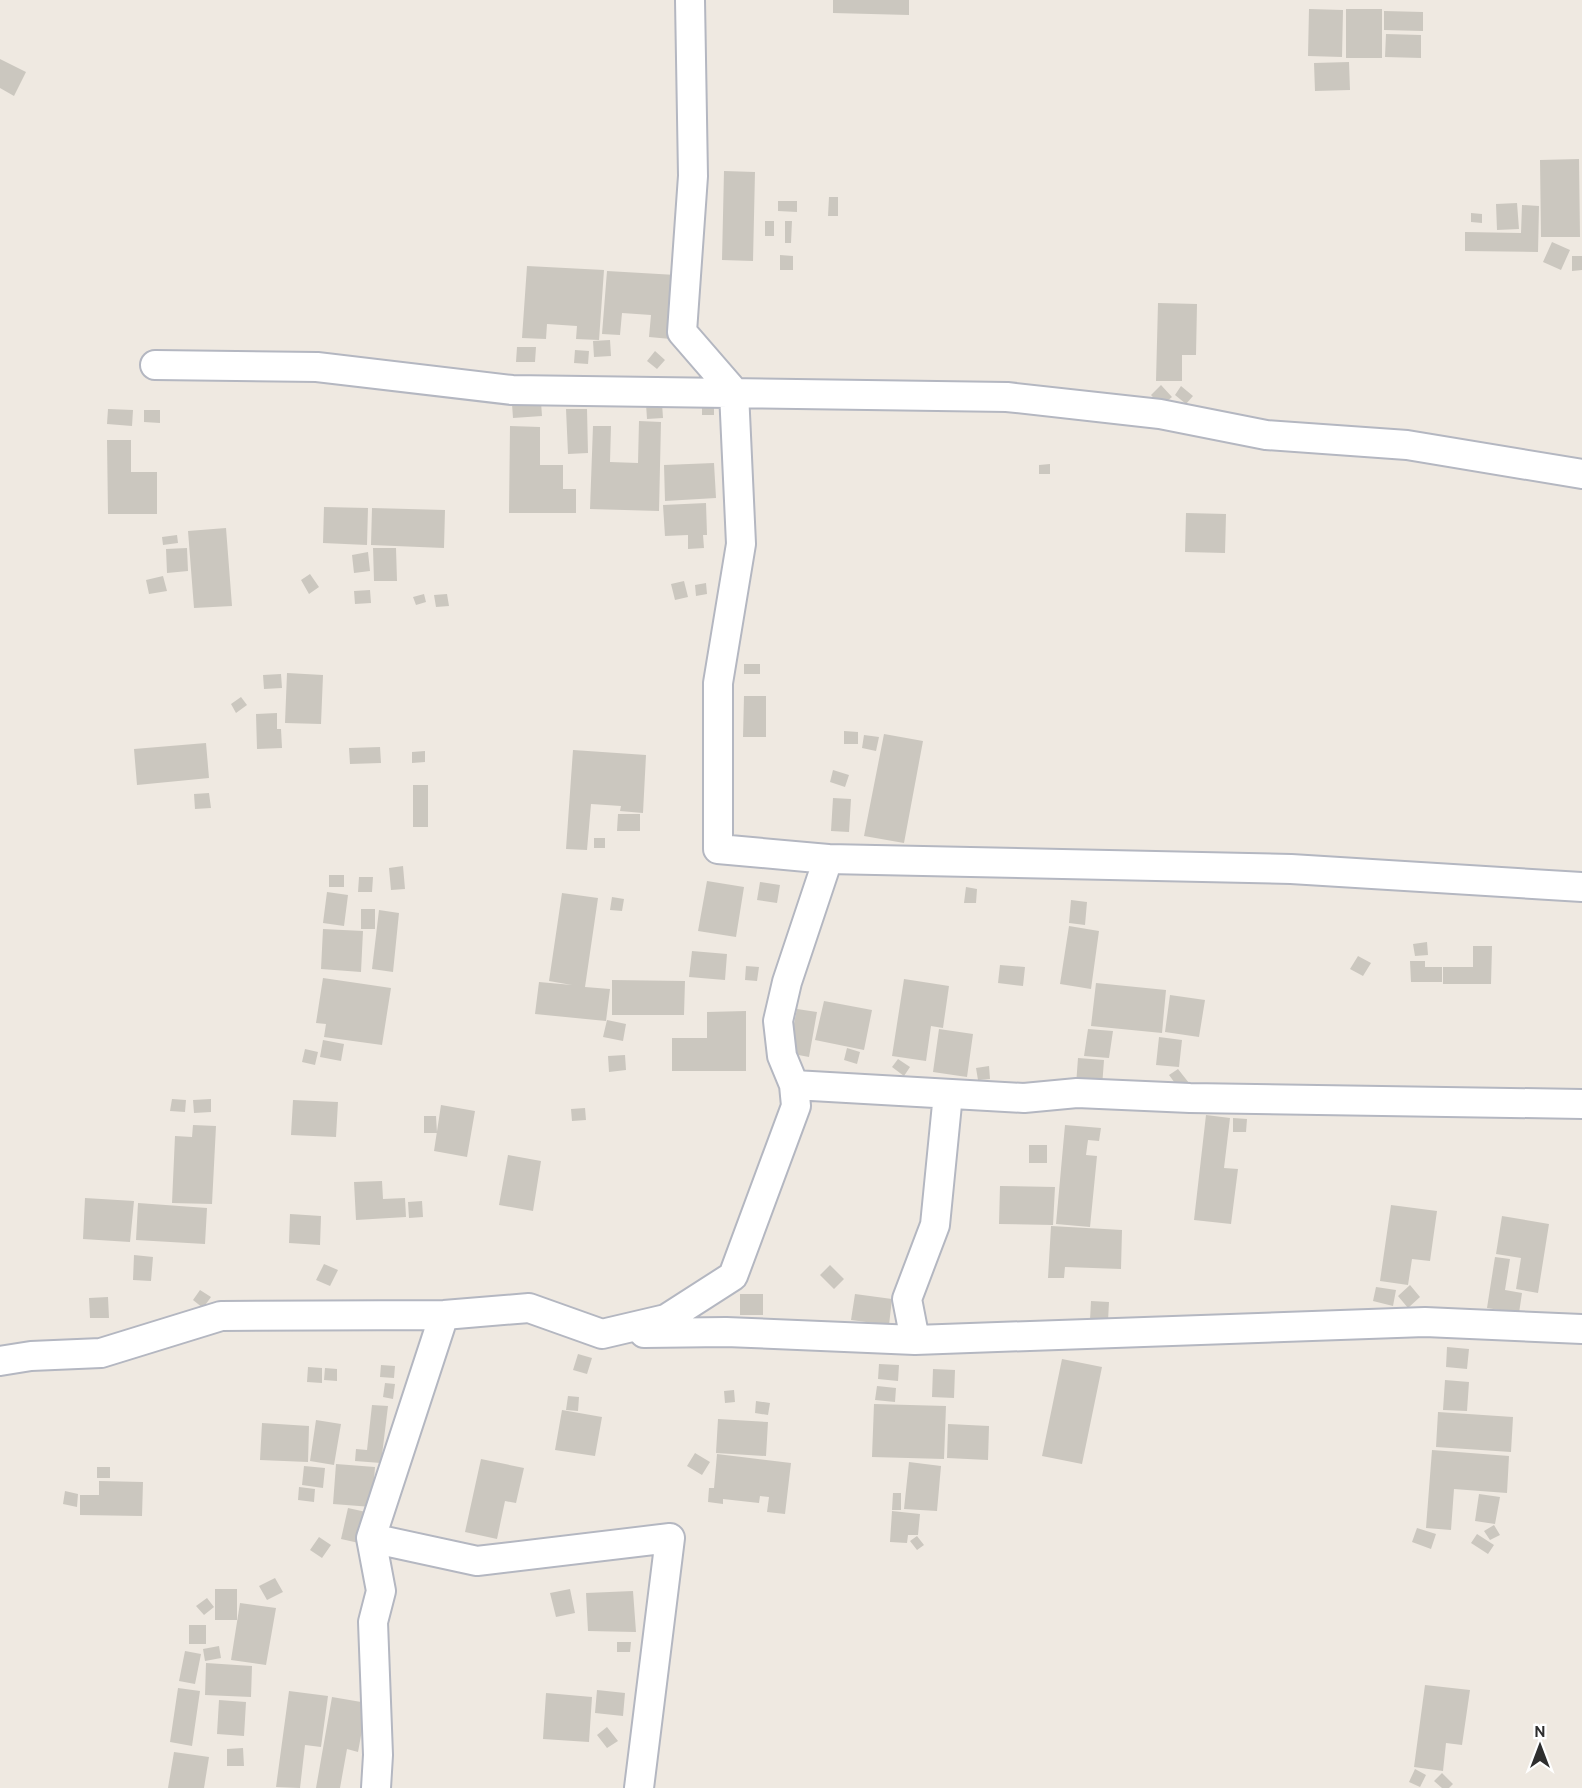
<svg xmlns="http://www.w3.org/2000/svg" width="1582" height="1788" viewBox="0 0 1582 1788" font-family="Cabin,sans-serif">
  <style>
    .building { fill: #cbc7bf }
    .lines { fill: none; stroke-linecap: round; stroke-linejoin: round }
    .minor-casing { stroke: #b4b7c1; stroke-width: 32 }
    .minor { stroke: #fff; stroke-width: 28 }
  </style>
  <rect width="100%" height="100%" fill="#efe9e1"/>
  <path class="building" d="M833,0H909V15L833,13Z
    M1309,9L1343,10L1342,57L1308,56Z
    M1346,9H1382V58H1346Z
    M1384,11L1423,12V31L1384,30Z
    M1386,34L1421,35V58L1385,57Z
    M0,59L26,72L14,96L0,88Z
    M1349,62L1350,90L1315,91L1314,63Z
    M1579,159L1580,237H1541L1540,160Z
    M724,171L755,172L753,261L722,260Z
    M829,197H838V216H828Z
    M778,201H797V212L778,211Z
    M1517,203L1519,229L1497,230L1496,204Z
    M1522,205L1539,206L1538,252L1465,251V232L1521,233Z
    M1471,213L1482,214V223L1471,222Z
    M765,221H774V236H765Z
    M785,221H792L791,243H785Z
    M1552,242L1570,250L1561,270L1543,262Z
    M780,255L793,256V270H780Z
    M1572,256H1582V270L1572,271Z
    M527,266L604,270L599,340L576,339L577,326L547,324L546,339L522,338Z
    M607,271L676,275L671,339L649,337L651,315L622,313L620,335L602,334Z
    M1158,303L1197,304L1196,355H1182V381H1156Z
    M610,340L611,356L594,357L593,341Z
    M517,347H536L535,362H516Z
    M575,350L589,351L588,364L574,363Z
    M655,351L665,360L657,369L647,361Z
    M1161,385L1172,397L1161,406L1151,395Z
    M1181,386L1193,396L1186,404L1175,395Z
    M541,402L542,416L513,418L512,404Z
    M662,403L663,418L647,419L646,404Z
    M702,404H714V415H702Z
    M108,409L133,410L132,426L107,424Z
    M566,409H587L588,453L568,454Z
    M144,410H160V423L144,422Z
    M639,421L661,422L659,511L590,509L593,426H611L610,462L638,463Z
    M510,426L540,427V465H563V489H576V513H509Z
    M107,440H131V472H157V514H108Z
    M714,463L716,498L665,501L664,465Z
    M1050,464V474H1039V465Z
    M706,503L707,535H703L704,548L688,549V535L665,536L663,505Z
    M324,507L368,508L367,545L323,543Z
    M372,508L445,510L444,548L371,545Z
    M1186,513L1226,514L1225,553L1185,552Z
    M226,528L232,606L194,608L188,531Z
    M177,535L178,543L163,545L162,537Z
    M187,548L188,571L167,573L166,549Z
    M373,548H396L397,581H374Z
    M368,552L370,571L354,573L352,555Z
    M310,574L319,587L309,594L301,580Z
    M163,576L167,591L149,594L146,580Z
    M684,581L688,597L675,600L671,584Z
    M706,583L707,594L696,596L695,585Z
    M370,590L371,603L355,604L354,591Z
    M424,594L426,602L416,605L413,597Z
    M447,594L449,606L436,607L434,595Z
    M744,664H760V674H744Z
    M287,673L323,675L321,724L285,723Z
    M281,674L282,688L264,689L263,675Z
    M744,696H766V737H743Z
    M241,697L247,705L236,713L231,704Z
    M277,713V729H281L282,748L257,749L256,714Z
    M844,731L858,732V744H844Z
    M884,734L923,741L904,843L864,836Z
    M864,735L879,737L876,751L862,748Z
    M206,743L209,778L137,785L134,749Z
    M380,747L381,763L350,764L349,748Z
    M573,750L646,755L643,813L620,811L621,806L591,804L587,850L566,849Z
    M425,751V762L412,763V752Z
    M833,770L849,775L845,787L830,782Z
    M413,785H428V827H413Z
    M209,793L211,808L195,809L194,794Z
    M833,798L851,799L849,832L831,831Z
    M618,814H640V831H617Z
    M594,838H605V848H594Z
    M403,866L405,889L391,890L389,868Z
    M329,875H344V887H329Z
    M359,877H373L372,892H358Z
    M707,881L744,887L736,937L698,931Z
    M760,882L780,885L777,903L757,900Z
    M966,887L977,889L976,903H964Z
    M327,892L348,895L344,926L323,923Z
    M562,893L598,898L585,987L610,989L606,1021L535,1014L539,982L572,985L549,981Z
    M612,897L624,899L622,911L610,910Z
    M1071,900L1087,902L1085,925L1069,923Z
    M361,909H375V929H361Z
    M379,910L399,913L393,972L372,969Z
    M1069,926L1099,931L1091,989L1060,984Z
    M323,929L363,931L361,972L321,969Z
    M1427,942L1428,955L1415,956L1413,944Z
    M1473,946H1492L1491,984H1443V967H1473Z
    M692,951L727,954L725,980L689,977Z
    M1358,956L1371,963L1363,976L1350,969Z
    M1410,961H1425V967H1442V982H1411Z
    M1000,965L1025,967L1023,986L998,983Z
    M746,966L759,967L757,981L745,980Z
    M323,978L391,988L382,1045L324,1037L326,1024L316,1023Z
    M904,979L949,986L943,1028L931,1026L926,1061L892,1056Z
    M612,980L685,981L684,1015H612Z
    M1096,983L1166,990L1162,1033L1091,1026Z
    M1170,995L1205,1000L1199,1037L1165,1032Z
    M824,1001L872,1010L864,1050L815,1040Z
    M797,1009L817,1012L809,1057L788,1053Z
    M746,1011V1071H672V1038H707V1012Z
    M607,1020L626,1024L623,1041L603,1037Z
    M939,1029L973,1034L967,1077L933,1072Z
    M1088,1029L1113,1031L1109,1058L1084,1056Z
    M1159,1037L1182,1040L1179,1067L1156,1065Z
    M323,1040L344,1044L341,1061L320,1057Z
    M847,1048L860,1052L857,1064L844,1060Z
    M305,1049L318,1052L315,1065L302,1062Z
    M625,1055L626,1070L609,1072L608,1056Z
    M1078,1058L1104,1060L1102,1087L1076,1085Z
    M898,1059L910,1067L904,1076L892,1067Z
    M989,1066L990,1079L978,1080L976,1068Z
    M1178,1069L1189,1083L1180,1090L1169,1075Z
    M172,1099L186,1100L185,1112L170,1111Z
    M211,1099V1112L194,1113L193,1100Z
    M293,1100L338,1102L336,1137L291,1135Z
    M441,1105L475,1111L467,1157L434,1151Z
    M585,1108L586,1120L572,1121L571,1109Z
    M1206,1115L1230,1118L1224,1168L1238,1169L1231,1224L1194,1220Z
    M424,1116H436L437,1133H424Z
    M1233,1118L1247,1119L1246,1132H1233Z
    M193,1125L216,1126L212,1204L172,1203L175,1136L192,1137Z
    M1065,1125L1101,1128L1099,1141L1088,1140L1086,1155L1097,1156L1090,1227L1056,1224Z
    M1029,1145H1047V1163H1029Z
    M508,1155L541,1161L533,1211L499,1205Z
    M382,1181L383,1199L405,1198L406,1217L356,1220L354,1182Z
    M1000,1186L1055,1187L1053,1225L999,1224Z
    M85,1198L134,1201L130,1242L83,1239Z
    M422,1201L423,1217L409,1218L408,1202Z
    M138,1203L207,1208L205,1244L136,1240Z
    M1391,1205L1437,1211L1430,1261L1412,1259L1408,1285L1380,1281Z
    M290,1214L321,1216L320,1245L289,1243Z
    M1502,1216L1549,1224L1538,1293L1516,1289L1521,1258L1496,1254Z
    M1051,1226L1122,1230L1121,1269L1065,1267L1064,1278H1048Z
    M134,1255L153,1257L151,1281L133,1280Z
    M1495,1257L1510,1259L1505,1290L1522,1293L1519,1313L1487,1308Z
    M324,1264L338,1270L330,1286L316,1280Z
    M830,1265L844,1279L834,1289L820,1275Z
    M1410,1285L1420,1297L1408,1308L1398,1296Z
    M1376,1287L1396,1290L1393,1306L1373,1301Z
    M200,1290L211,1297L203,1308L193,1300Z
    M740,1294H763V1315H740Z
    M855,1294L892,1299L889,1325L851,1320Z
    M108,1297L109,1318H90L89,1298Z
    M1091,1301L1109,1302L1108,1321L1090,1320Z
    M1447,1347L1469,1349L1467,1369L1446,1367Z
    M578,1354L592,1358L587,1374L573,1370Z
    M1062,1359L1102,1367L1082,1464L1042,1456Z
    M879,1364L899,1365L898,1381L878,1379Z
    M381,1365L395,1366L394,1378L380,1377Z
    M308,1367L322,1368V1383L307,1382Z
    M325,1368L337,1369V1381L324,1380Z
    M933,1369L955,1370L954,1398L932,1397Z
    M1445,1380L1469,1382L1467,1411L1443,1410Z
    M385,1383L395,1384L393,1399L383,1397Z
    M877,1386L896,1388L895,1402L875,1400Z
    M734,1390L735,1402L725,1403L724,1391Z
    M568,1396L579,1397L578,1411L566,1410Z
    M756,1401L770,1403L768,1415L755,1413Z
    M874,1404L946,1406L944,1459L872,1457Z
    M372,1405L388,1406L381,1463L355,1461L356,1449L367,1450Z
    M562,1410L602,1417L595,1456L555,1450Z
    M1438,1412L1513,1417L1511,1452L1436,1447Z
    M718,1419L768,1422L766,1456L716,1453Z
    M316,1420L341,1424L334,1465L310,1461Z
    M262,1423L309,1426L308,1462L260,1460Z
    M948,1424L989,1426L988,1460L947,1458Z
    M1432,1450L1509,1456L1507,1493L1454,1489L1451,1530L1426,1528Z
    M695,1453L710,1462L702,1475L687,1466Z
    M717,1454L791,1463L785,1514L767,1512L769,1497L760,1496L759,1503L723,1499V1504L708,1502L709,1488H714Z
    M481,1459L524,1468L516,1503L505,1501L497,1539L465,1532Z
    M909,1462L941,1466L937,1511L904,1509Z
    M336,1464L375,1467L372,1507L333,1504Z
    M304,1466L325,1468L323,1488L302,1485Z
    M97,1467H110V1478H97Z
    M99,1481L143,1482L142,1516L80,1515V1495H99Z
    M299,1487L315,1489L314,1502L298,1500Z
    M65,1491L78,1494L77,1507L63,1504Z
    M893,1493H901V1510H892Z
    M1479,1494L1500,1497L1495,1524L1475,1521Z
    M348,1508L366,1512L359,1543L341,1539Z
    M892,1511L920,1514L918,1535H908L907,1543L890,1542Z
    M1494,1525L1500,1535L1490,1540L1484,1531Z
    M1417,1528L1436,1534L1431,1549L1412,1542Z
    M1477,1534L1494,1545L1488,1554L1471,1543Z
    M917,1536L924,1545L917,1550L910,1541Z
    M319,1537L331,1545L322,1558L310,1550Z
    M275,1578L283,1592L267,1600L259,1586Z
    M215,1589H237V1620H215Z
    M570,1589L575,1613L556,1617L550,1593Z
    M633,1591L636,1632L588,1631L586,1593Z
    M207,1598L214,1607L204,1615L196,1606Z
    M240,1603L276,1608L266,1665L231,1660Z
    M189,1625H206V1644H189Z
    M617,1642H631L630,1652H617Z
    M219,1646L221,1658L205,1661L203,1649Z
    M185,1651L201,1654L195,1684L179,1681Z
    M206,1663L252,1666L251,1697L205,1695Z
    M1425,1685L1470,1690L1462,1745L1446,1743L1443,1771L1414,1767Z
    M178,1688L200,1691L192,1746L170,1742Z
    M597,1690L625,1693L623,1716L595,1713Z
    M289,1691L328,1696L321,1747L305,1745L300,1788L276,1787Z
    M546,1693L592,1697L589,1742L543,1739Z
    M332,1697L367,1703L358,1752L347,1749L340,1788H316Z
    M219,1700L246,1702L244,1736L217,1734Z
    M607,1727L618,1741L607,1748L597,1735Z
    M243,1748L244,1766H227V1749Z
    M174,1752L209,1757L204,1788H168Z
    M1415,1769L1426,1775L1420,1787L1409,1782Z
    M1442,1773L1453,1784L1449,1788H1442L1434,1781Z"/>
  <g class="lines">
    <defs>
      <path id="minor" d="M690,0L693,176L682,332L734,392L741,544L718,683V849L828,859L787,982L778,1021L782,1056L794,1085L1024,1098L1077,1093L1190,1098L1582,1104
        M155,365L317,367L512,390L1007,397L1160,414L1266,435L1407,445L1582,474
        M828,859L1291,869L1582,887
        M644,1333L726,1332L915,1340L907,1299L935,1225L948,1094
        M915,1340L1425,1322L1582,1329
        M0,1361L31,1356L101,1353L221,1316L444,1315L529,1308L602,1334L666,1319L733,1276L796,1106L794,1085
        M371,1538L477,1561L670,1538L639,1788
        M376,1788L378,1755L373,1622L381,1591L371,1538L444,1315"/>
    </defs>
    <use href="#minor" class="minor-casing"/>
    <use href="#minor" class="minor"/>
  </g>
  <g transform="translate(1540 1746)" stroke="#ffffff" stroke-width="4.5" paint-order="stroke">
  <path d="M0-4.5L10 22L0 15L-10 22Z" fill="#2e2e2e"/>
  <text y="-9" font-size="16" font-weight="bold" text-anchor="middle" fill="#2e2e2e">N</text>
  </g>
</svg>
